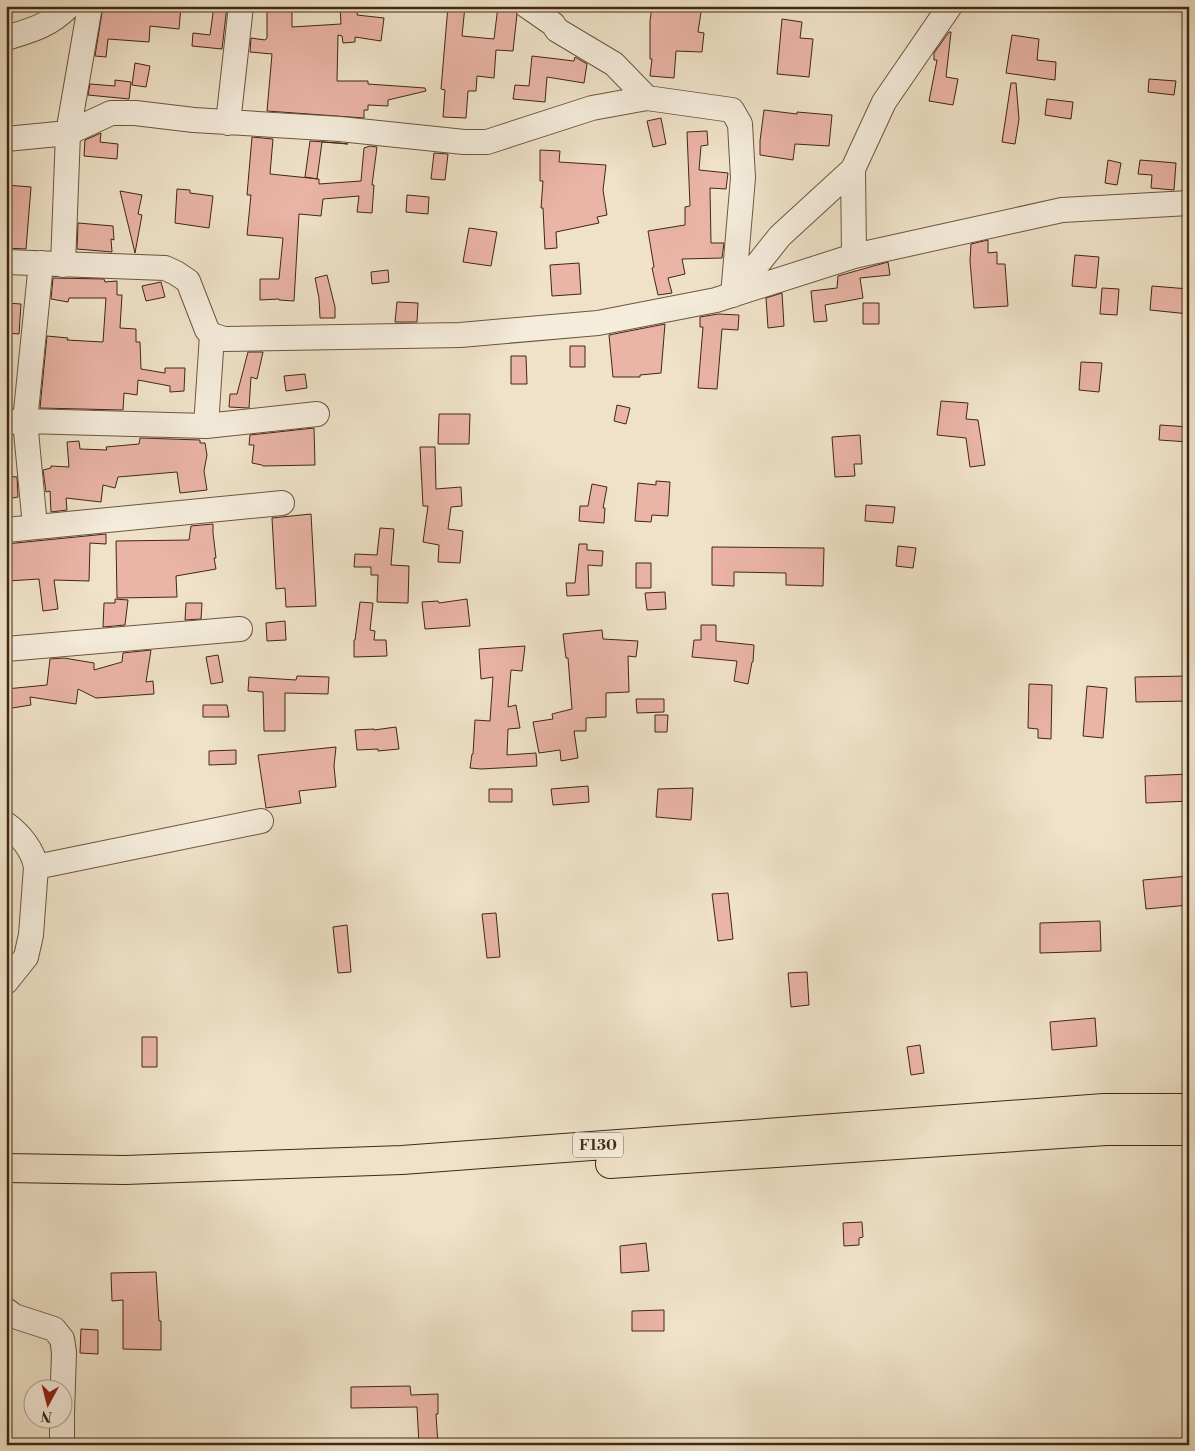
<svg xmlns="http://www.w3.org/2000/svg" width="1195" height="1451" viewBox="0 0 1195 1451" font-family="'Libre Bodoni',serif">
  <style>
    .building { fill: #eab4a7; stroke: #402810 }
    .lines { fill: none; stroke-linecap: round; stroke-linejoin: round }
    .minor-casing { stroke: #6c563e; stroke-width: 26 }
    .major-casing { stroke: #402810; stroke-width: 30 }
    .minor { stroke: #f5ecdc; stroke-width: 24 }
    .major { stroke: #efe2c9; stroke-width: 28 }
    .labels { text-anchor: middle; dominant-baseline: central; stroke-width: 4; stroke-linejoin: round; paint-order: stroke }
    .shield { fill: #f5ecdc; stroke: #76634d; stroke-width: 1 }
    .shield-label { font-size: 15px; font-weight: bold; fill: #402810 }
  </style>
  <rect width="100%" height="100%" fill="#efe2c9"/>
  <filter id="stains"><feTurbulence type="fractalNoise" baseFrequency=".004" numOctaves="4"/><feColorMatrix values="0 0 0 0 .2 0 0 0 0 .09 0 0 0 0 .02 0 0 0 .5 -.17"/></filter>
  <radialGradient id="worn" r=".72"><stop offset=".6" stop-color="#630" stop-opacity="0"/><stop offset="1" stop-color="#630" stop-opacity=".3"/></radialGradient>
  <path class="building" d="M103,6H181L179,29L150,26L149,42L108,39L106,57L95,56Z
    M214,6H227L222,49L192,46L193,33L210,35Z
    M267,6H292V27L341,24L340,6H352V9L358,10L357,15L384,18L381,41L355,37V42L343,43L342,36L338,35L337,81H368V84L425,88L426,91L388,100V106L368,105V110H364V118L267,111L272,54L250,52L251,38L265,40L267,38Z
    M448,6H465L462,36L494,39L498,6H513L517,14L513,51L496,50L494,78L477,76L476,91H468L466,118L443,117L445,90L441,89Z
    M652,6H702L698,32L704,33L702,52L676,51L674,78L650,76L652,59H650V21Z
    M782,19L802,22L800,38L813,39L809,77L777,74Z
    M949,32H951L946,77L958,79L953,105L929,101L937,60H934V53Z
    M1012,35L1039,39L1037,60L1056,62L1055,80L1006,73Z
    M532,56L574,61L575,57L587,64L584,83L547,77L545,102L513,99L515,85L529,86Z
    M135,63L150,66L146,87L132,85Z
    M1149,79L1176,81L1174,95L1148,92Z
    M115,80L131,82L129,99L88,95L90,84L115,86Z
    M1011,83H1016L1019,119L1015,144L1002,142Z
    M1047,99L1073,102L1071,119L1045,115Z
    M764,110L797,114V112L832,115L829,146L795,144L793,160L760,155V141Z
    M661,118L666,144L653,147L647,121Z
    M707,131L708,145L701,146L699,170L728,173L726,189L710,188L711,243H724L722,258L682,259L685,274L668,278L672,293L658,295L652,268L654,267L648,231L685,225V207L690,206L687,132Z
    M101,133L100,142L118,144L117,159L84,156L85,140Z
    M252,137L273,139L270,174L319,179V184L361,181L364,148L370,146L377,147L372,185H374L372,213L357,212L359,196L323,199L321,216L299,214L294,301L279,300V299L260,300V279H279L283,238L247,235L251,195H247Z
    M310,141L339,143L348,144L322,142L317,179L305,177Z
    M540,150L560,151L559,162L606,165L603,190L607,215L597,217L599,223L556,232L557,248L545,249L543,208H541L543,181H540Z
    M434,153L448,154L445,180L431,179Z
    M1108,160L1121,163L1117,185L1105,183Z
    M1140,160L1176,163L1174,190L1151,188L1152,175L1138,174Z
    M6,185L31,187L26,249L6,248Z
    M177,189L190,190V193L213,196L209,228L175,223Z
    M120,191L142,195L138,214L142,215L135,253Z
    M407,195L429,197L428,214L406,212Z
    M78,223L113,226L114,240L111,239L112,252L77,249Z
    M469,228L497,232L491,266L463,262Z
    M988,240V253L997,252V264H1005L1008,306L974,308L970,261L971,244Z
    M1075,255L1099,257L1096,288L1072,286Z
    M888,262L890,275L860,278L863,298L825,305L827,321L814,322L811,291L837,288L838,276Z
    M579,263L581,294L552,296L550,265Z
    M388,270L389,282L372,284L371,272Z
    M327,275L335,307V318H320L319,298L315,278Z
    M53,278L104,279L105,282L117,281V295H122L120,328L136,329V342H140L141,369L165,373V368H185L184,391L170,392V386L138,380L137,395L124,393L123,410L40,408L47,336L68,338L67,340L103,342L106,298H69L68,302L51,299Z
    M161,282L165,297L146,301L142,286Z
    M1152,286L1189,289V314L1150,310Z
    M1102,288L1119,289L1117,315L1100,314Z
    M782,293L784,326L768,328L766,298Z
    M397,302L418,303L417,322H395Z
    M6,303L21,304L19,334L6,333Z
    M863,303H879V324H863Z
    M718,314L739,315L738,330L722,329L717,389L698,388L703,327H700V317Z
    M665,324L661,373L640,375V377H613L609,335Z
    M570,346H585V367H570Z
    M248,352H263L257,379L251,377L249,408L229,407L230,394H237Z
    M511,356H526L527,384H511Z
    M1081,362L1102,363L1099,392L1079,390Z
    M305,374L307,388L286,391L284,376Z
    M941,401L968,403L966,419L978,420L985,465L970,467L966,438L937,435Z
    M617,405L630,408L626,424L614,421Z
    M439,414H470L469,444H438Z
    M1160,425L1189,427V442L1159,440Z
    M314,428L315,465L263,466L262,465L252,463L254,445H249L250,435Z
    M860,435L862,464H854L855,476L835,477L832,437Z
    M140,438L200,440V443H205L207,455L204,471L207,490L180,493L177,472L118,477L115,488L103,485L101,502L66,498L67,510L51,512L50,491L46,492L43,470L51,468V466L69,467L67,442L79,441L80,449L107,450L106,447L139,444Z
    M420,447H435L436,489L461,487L462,506L451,507L448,529L463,531L460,563L438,562L439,545L423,542L428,506H423Z
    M6,476L17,477L18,497L6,499Z
    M656,481L670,482L668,516L652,515L651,522L635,521L638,483L656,485Z
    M592,484L607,487L603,508H605L604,523L579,521L580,506H588Z
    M866,505L895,507L893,523L865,521Z
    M311,514L316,606L286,607L285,588L276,589L272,518Z
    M213,524V533L216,558H214L216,569L176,576L177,597L117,598L116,541L189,540L191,526Z
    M380,528L394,529L391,565L409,566L408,603L377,602L378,575H371V567H354L355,554L377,555Z
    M106,534V544L90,543L89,581L54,580L58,609L43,611L39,579L7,581L6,544Z
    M579,544H587V550L603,551L602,566L588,565L589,595L567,596L566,583H575Z
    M898,546L916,548L913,568L896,566Z
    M712,547L824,548L823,586L786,585V573L734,572V586L712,585Z
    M636,563H651V588H636Z
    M665,592L666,609L647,610L645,593Z
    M115,599L128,600L125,625L103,627L104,603H115Z
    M467,599L470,626L425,629L422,602L438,601L439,603Z
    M360,602L373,603L370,630L375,631L374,640H386L387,656L354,657V640H355Z
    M186,603H202L201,619L185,620Z
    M285,621L286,640L267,641L266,623Z
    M701,625H716V641L754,645L753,662H752L748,684L734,681L737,661L692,657L694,640H701Z
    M602,630L603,639L638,641L636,657L628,656L629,692L606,693V717L586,718V731H574L578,758L561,761L560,750L539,753L533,722L553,719L552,714L572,709L568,658H566L563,634Z
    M525,646L522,671L511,670L508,707L516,705L520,728L508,729L507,755L536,753L537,766L481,769L470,768L472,754H473L475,720L490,721L493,677L481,679L479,649Z
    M151,650L146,682L153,681L154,694L96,698L78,689L76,704L30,697L31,705L6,709V689L47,685L50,659L64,658L94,663V670L122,662L123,653Z
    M218,655L223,682L211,684L206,657Z
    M297,676L329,677L328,694L285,693V731H264L263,692L248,691L249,677L296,680Z
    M1189,676V701L1136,702L1135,677Z
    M1029,684L1052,685L1051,739L1038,738V729L1028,728Z
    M1087,686L1107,688L1103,738L1083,736Z
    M636,699H664V712L637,713Z
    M203,705H227L229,717H203Z
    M655,715H668L667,732H655Z
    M396,727L399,749L378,751V749L357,750L355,730L374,729V730Z
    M336,747L334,766L336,787L299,791L301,803L266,808L258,755Z
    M236,750V764L209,765V751Z
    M1189,774V801L1146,803L1145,776Z
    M588,786L589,802L553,805L551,789Z
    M693,788L691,820L656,817L658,789Z
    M489,789H512V802H489Z
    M1189,876V905L1146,909L1143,880Z
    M728,893L733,939L718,941L712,894Z
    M496,913L500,957L487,958L482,914Z
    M1100,921L1101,951L1040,953V923Z
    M347,925L351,972L338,973L333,927Z
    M807,972L809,1005L791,1007L788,973Z
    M1095,1018L1097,1046L1052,1050L1050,1022Z
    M142,1037H157V1067H142Z
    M920,1045L924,1073L911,1075L907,1047Z
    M862,1222L863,1237L859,1238V1245L844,1246L843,1223Z
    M646,1243L649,1271L621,1273L620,1246Z
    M156,1272L159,1321H161V1350L123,1349V1300L112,1301L111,1273Z
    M664,1310V1331H632V1311Z
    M81,1329L98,1330V1354L80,1353Z
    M410,1386L411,1395L438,1394V1414H436L438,1445H419L417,1407L351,1408V1387Z"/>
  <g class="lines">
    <defs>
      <path id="minor" d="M527,6L553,24L557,30L614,64L647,98
        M6,38C32,30 49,26 69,6
        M228,123L241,6
        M6,139L68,133L111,113H135L194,120L340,129L464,142H487L592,108L647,98L732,110L740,124L743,178L733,295
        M853,169L854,256
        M6,262L165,268L176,273L188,281L207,330L212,335L224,339L460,335L598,323L716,300L854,256L1062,210L1189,203
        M63,265L68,133L90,6
        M733,295L780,236L853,169L884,102L950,6
        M6,422L25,421L206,426L317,414
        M206,426L212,335
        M35,526L25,421L41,263
        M6,530L282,503
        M6,649L240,629
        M6,824C20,834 33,850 36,867L31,935L26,957L6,982
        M36,867L261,821
        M6,1310L14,1316L54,1329L62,1339L64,1352L62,1414
        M62,1445V1418"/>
      <path id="major" d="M610,1164L1106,1131H1189
        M6,1168L125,1170L402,1160L1104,1108H1189"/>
    </defs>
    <use href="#minor" class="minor-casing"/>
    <use href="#major" class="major-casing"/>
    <use href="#minor" class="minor"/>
    <use href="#major" class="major"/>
  </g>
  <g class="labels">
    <rect class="shield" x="573" y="1132.5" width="50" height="25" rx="4"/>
    <g class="shield-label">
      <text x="598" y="1145">F130</text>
    </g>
  </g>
  <rect width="1195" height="1451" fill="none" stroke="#efe2c9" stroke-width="25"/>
  <rect x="8" y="8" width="1180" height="1436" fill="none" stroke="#402810" stroke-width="2.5"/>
  <rect x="12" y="12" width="1170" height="1426" fill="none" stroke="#402810"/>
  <g transform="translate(48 1404) rotate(187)"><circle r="24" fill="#f5ecdc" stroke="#ad9e8a"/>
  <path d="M0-4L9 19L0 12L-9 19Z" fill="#8f2418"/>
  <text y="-8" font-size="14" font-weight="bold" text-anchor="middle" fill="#402810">N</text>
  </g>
  <rect width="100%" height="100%" filter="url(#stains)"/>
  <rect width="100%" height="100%" fill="url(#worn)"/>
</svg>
